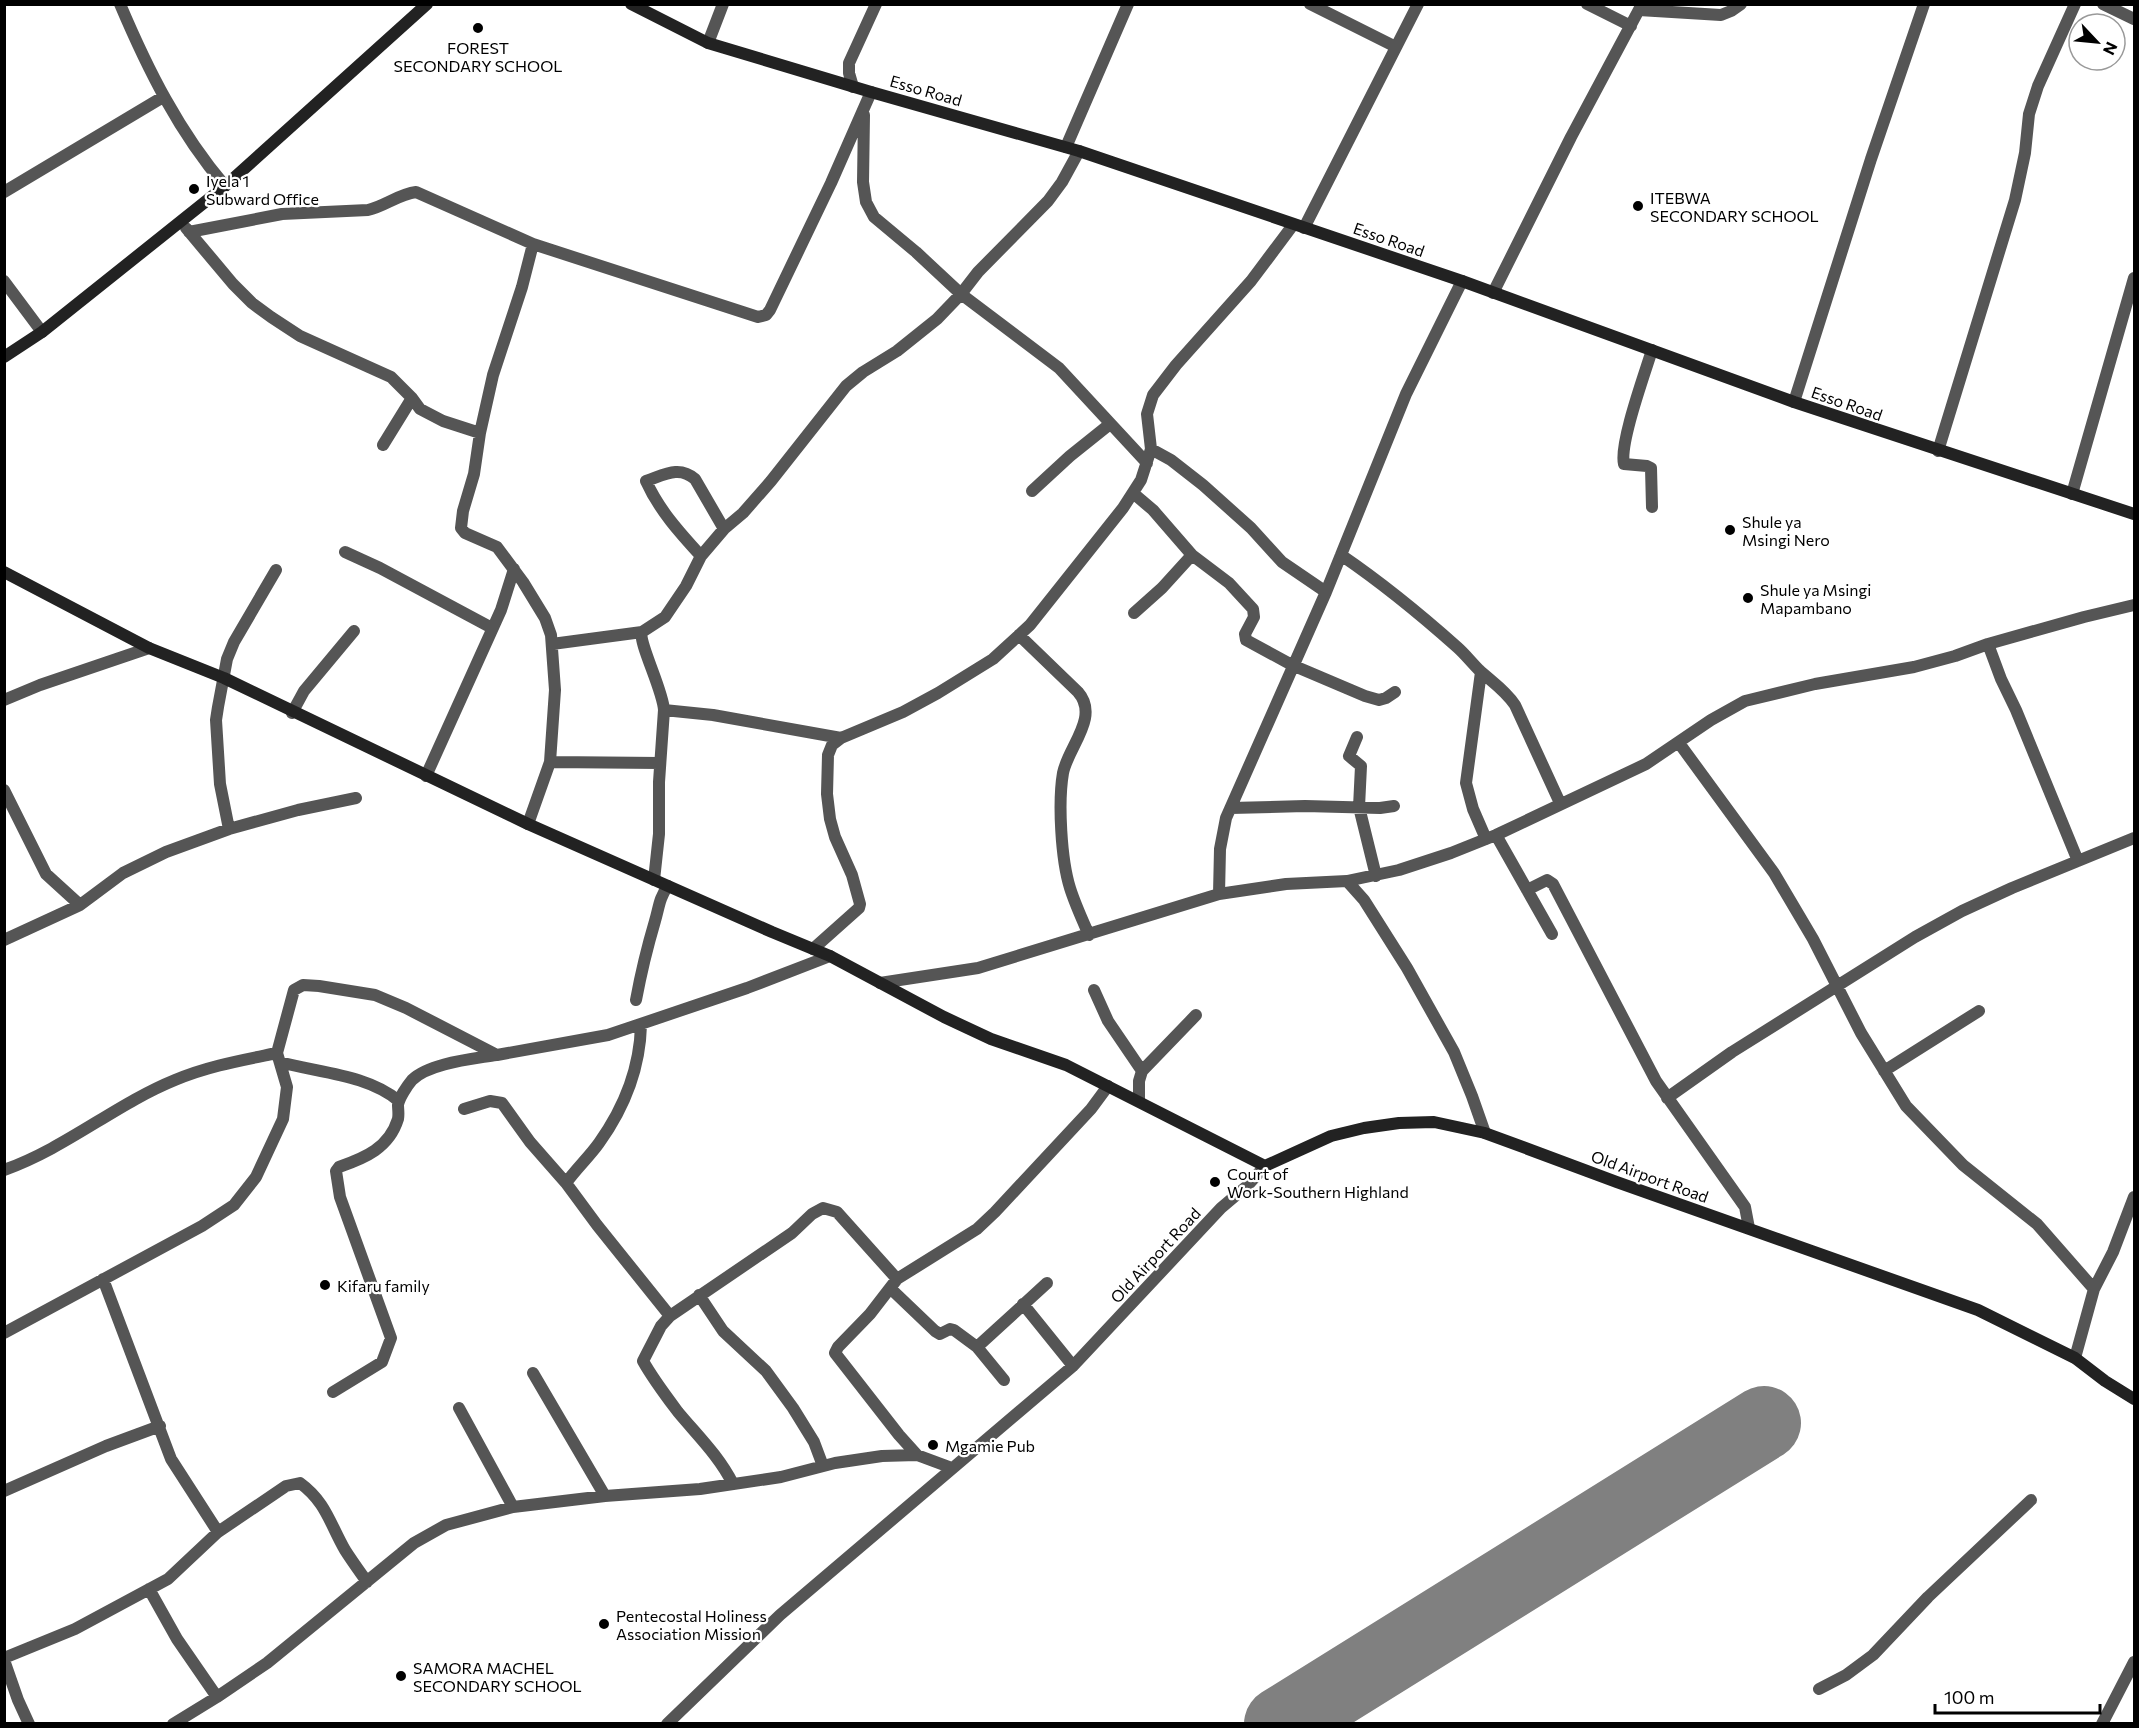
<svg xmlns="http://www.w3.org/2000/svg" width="2139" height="1728" viewBox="0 0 2139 1728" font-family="Commissioner,sans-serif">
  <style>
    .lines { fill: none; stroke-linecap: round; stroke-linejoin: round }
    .runway { stroke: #808080; stroke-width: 74 }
    .street { stroke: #555; stroke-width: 12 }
    .secondary { stroke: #222; stroke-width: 12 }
    .poi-dot { fill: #000; stroke: #fff; stroke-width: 2 }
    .labels { text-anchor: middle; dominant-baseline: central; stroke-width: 4.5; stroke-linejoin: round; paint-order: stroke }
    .poi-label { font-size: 16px; fill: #000; stroke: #fff; text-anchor: start }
    .street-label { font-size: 16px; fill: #000; stroke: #fff }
  </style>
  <rect width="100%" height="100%" fill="#fff"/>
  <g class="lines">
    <path class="runway" d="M1281,1724L1764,1423"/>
    <path class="street" d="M120,4C148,70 179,132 225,186
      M1310,4L1396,47
      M1587,4L1631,26
      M2103,4L2134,19
      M1639,10L1721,15L1731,11L1741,4
      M708,43L723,4
      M853,87L849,73V63L876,4
      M864,115L863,182L866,202L874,217L916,252L961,294L1059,368L1147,463
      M1066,147L1128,4
      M4,192L163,97
      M186,228L233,284L252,303L271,317L300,336L391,377L412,398L420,409L443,421L480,433L474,474L463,511L461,528L465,533L497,547L523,582L545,618L551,635L555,690L550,762L528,824
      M1304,228L1418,4
      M189,232L282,214L368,210C385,206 399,194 416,192L533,244L758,317L766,315L770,310L831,183L871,92
      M4,281L42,332
      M1493,293L1571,137L1642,4
      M1652,350C1645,373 1619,444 1624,464L1647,466L1651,468L1652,507
      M1794,402L1871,159L1924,4
      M480,433L493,375L522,287L533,244
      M383,445L412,398
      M1151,449L1171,460L1203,485L1251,528L1282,562L1326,592
      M1938,451L2015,200L2025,153L2029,114L2038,86L2075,4
      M1032,491L1070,456L1110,424
      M1133,493L1153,510L1192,555L1229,583L1253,609L1254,617L1245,634L1246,640L1292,665L1365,696L1379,700L1386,698L1395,692
      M2072,494L2134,278
      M345,552L380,568L492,628
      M1341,555C1382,583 1420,614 1457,647C1465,654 1471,662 1479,670C1492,682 1505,690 1515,705L1560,803
      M701,556C680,533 659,510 646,481C664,475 679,465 695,479L724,529
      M1134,613L1162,588L1192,555
      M1019,635L1078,692C1100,717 1068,747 1063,773C1058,802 1061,859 1070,888C1075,904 1082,919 1089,935
      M552,644L642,632
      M1988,644L2001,679L2016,710L2078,861
      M1481,672L1466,783L1473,809L1486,839
      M4,700L40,685L149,648
      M664,710L713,715L841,738
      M292,713L304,691L354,631
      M1357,737L1349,756L1361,766L1359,807L1376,876
      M1679,743L1774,873L1813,939L1861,1033L1906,1106L1963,1165L2037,1224L2094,1289
      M550,762L660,763
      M426,776L501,610L514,569
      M4,790L46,874L80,905
      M1231,808L1305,806L1380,808L1394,806
      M229,829L298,810L356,798
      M1496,835L1552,934
      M654,880L659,834V782L664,710C663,690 638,642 642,632L665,617L686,586L701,556L724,529L743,513L771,481L846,386L863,372L897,351L937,319L961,294L978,272L1048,201L1062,182L1079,151
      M1347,881L1364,900L1407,968L1454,1052L1472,1096L1485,1133
      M1527,890L1547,880L1553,884L1656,1081L1745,1207L1749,1228
      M1219,894L1220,849L1226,818L1326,592L1406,394L1462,281
      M4,940L80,905L123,873L166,852L229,829L220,784L216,720L218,707L227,659L234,642L276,570
      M813,949L859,908L860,904L852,875L835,837L830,819L827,794L828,755L832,745L841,738L903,712L938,693L993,659L1030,625L1123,508L1141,480L1151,449L1147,414L1153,395L1176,365L1251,281L1293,225
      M880,983L978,968L1219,894L1286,884L1347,881L1399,870L1451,853L1496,835L1646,764L1711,720L1745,701L1815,684L1914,667L1955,656L1988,644L2084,617L2134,605
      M1094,990L1108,1021L1142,1071
      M636,1000C641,973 647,948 655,921C659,908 659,898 668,886
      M280,1062C319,1073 366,1074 399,1101
      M1884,1071L1979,1011
      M1667,1098L1732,1052L1915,937L1962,911L2012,888L2134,838
      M1139,1101V1081L1142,1071L1196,1015
      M464,1109L490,1101L502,1103L530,1142L566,1183L597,1225L670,1316
      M4,1170C66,1148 116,1104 175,1080C208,1066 243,1060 277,1053
      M566,1183C576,1169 589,1157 599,1143C624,1108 640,1067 641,1025
      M103,1279L171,1459L218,1532
      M897,1279L870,1314L838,1347L835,1353L899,1435L917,1455
      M890,1288L935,1331L940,1334L950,1329L954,1330L977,1347L1004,1380
      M699,1295L723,1331L766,1371L793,1408L814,1442L823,1466
      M1023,1304L1073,1366
      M4,1333L202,1226L234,1205L256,1177L283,1119L287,1087L277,1053L294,990L303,985L319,986L375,995L406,1008L497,1055L608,1035L747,988L830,956
      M977,1347L1047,1283
      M2075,1358L2094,1289L2113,1252L2134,1197
      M533,1373L605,1496
      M333,1392L382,1362L391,1338L340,1197L336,1171L339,1167C365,1158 389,1148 398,1119C399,1114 398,1109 398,1105C399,1098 407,1086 412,1080C429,1063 473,1059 496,1055
      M459,1408L513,1507
      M733,1484C719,1456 698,1436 678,1412C666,1396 653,1379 643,1361L661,1326L670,1316L792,1233L812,1214L823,1208L837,1212L897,1279L977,1229L995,1212L1091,1109L1108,1086
      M4,1491L106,1446L160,1426
      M149,1589L177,1639L217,1697
      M4,1658L75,1629L168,1579L218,1532L286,1486L300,1483C326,1502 330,1524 345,1550C352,1561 360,1572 367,1582
      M4,1660L18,1700L29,1724
      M1819,1689L1846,1675L1873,1655L1928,1597L2031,1500
      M173,1724L217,1697L267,1663L414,1543L446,1525L513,1507L605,1496L700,1489L781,1477L835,1463L882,1456L917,1455L952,1468
      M667,1724L780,1615L1073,1366L1221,1208L1247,1186L1265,1166
      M2102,1724L2134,1662"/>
    <path class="secondary" d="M631,4L708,43L871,92L1079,151L1462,281L1794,402L2134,514
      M4,357L42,332L225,186L427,4
      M4,572L149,648L224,678L528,824L772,932L830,956L944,1017L991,1039L1066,1065L1265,1166L1331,1136L1364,1128L1399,1123L1434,1122L1485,1133L1617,1182L1978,1310L2075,1358L2105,1381L2134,1399"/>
  </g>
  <g class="poi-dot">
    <circle cx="478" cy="28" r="6"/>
    <circle cx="194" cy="189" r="6"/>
    <circle cx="1638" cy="206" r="6"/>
    <circle cx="1730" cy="530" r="6"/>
    <circle cx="1748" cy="598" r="6"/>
    <circle cx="1215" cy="1182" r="6"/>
    <circle cx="325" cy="1285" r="6"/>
    <circle cx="933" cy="1445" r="6"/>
    <circle cx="604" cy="1624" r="6"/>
    <circle cx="401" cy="1676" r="6"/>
  </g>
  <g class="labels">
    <g class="poi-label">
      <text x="478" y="47" text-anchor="middle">FOREST<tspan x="478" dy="18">SECONDARY SCHOOL</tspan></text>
      <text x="206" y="180">Iyela 1<tspan x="206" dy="18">Subward Office</tspan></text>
      <text x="1650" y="197">ITEBWA<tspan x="1650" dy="18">SECONDARY SCHOOL</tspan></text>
      <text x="1742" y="521">Shule ya<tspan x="1742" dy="18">Msingi Nero</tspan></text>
      <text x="1760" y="589">Shule ya Msingi<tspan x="1760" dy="18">Mapambano</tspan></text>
      <text x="1227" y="1173">Court of<tspan x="1227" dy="18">Work-Southern Highland</tspan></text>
      <text x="337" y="1285">Kifaru family</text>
      <text x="945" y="1445">Mgamie Pub</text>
      <text x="616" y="1615">Pentecostal Holiness<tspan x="616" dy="18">Association Mission</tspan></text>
      <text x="413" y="1667">SAMORA MACHEL<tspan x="413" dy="18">SECONDARY SCHOOL</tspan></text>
    </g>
    <g class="street-label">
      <text transform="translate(926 90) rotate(16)">Esso Road</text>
      <text transform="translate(1389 239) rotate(19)">Esso Road</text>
      <text transform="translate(1847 403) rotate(19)">Esso Road</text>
      <text transform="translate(1650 1176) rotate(20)">Old Airport Road</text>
      <text transform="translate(1155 1255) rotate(-47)">Old Airport Road</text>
    </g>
  </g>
  <rect width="2139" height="1728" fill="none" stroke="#000000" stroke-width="12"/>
  <g transform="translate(2097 42) rotate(116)"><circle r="28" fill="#ffffff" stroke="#999999" stroke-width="1.5"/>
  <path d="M0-4.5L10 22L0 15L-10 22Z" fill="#000000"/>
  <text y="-9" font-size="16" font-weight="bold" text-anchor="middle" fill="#000000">N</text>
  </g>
  <path d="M1935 1704v9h165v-9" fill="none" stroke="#000000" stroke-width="3"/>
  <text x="1944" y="1704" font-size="18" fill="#000000" stroke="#ffffff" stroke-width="4.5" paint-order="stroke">100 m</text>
</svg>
